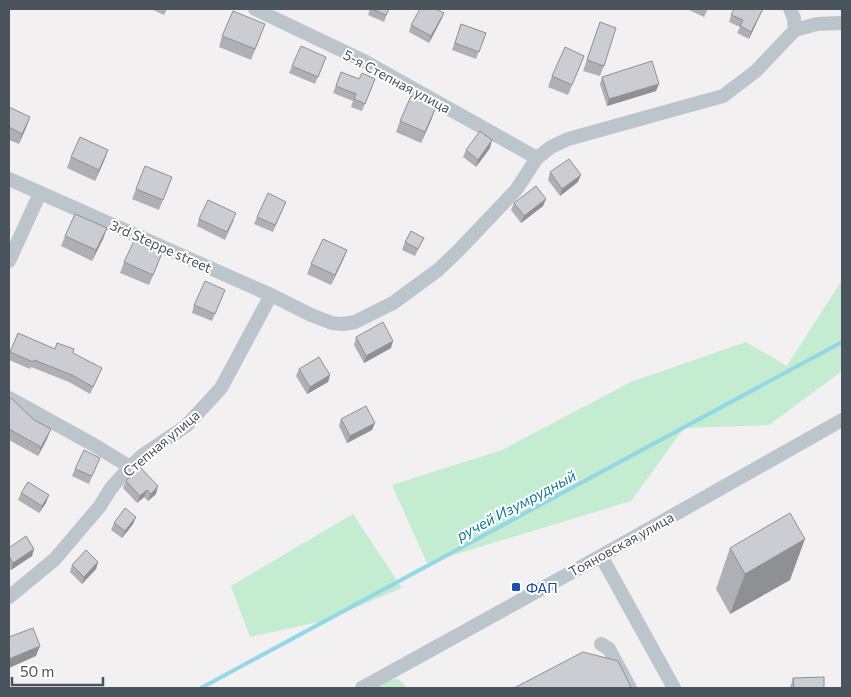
<svg xmlns="http://www.w3.org/2000/svg" width="851" height="697" viewBox="0 0 851 697" font-family="Commissioner,sans-serif">
  <style>
    .green { fill: #c3ecd1 }
    .lines { fill: none; stroke-linecap: round; stroke-linejoin: round }
    .stream { stroke: #94d7e5; stroke-width: 4 }
    .minor { stroke: #bdc5cc; stroke-width: 14 }
    .wall { fill: #afb0b5 }
    .shaded-wall { fill: #8e9093 }
    .building { fill: #cbcdd2; stroke: #8e9093 }
    .transit-dot { fill: #1a4fb4; stroke: #fff; stroke-width: 2 }
    .labels { text-anchor: middle; dominant-baseline: central; stroke-width: 4; stroke-linejoin: round; paint-order: stroke }
    .street-label { font-size: 14px; fill: #4a545c; stroke: #fff }
    .transit-label { font-size: 14px; fill: #164399; stroke: #fff; text-anchor: start }
    .water-label { font-size: 15px; font-style: italic; fill: #187c92; stroke: #fff }
  </style>
  <rect width="100%" height="100%" fill="#f2f0f0"/>
  <path class="green" d="M842,280V371L769,425L684,428L631,501L427,563L392,485L502,450L631,382L746,342L787,366Z
    M353,514L402,588L323,621L250,637L231,586Z
    M398,679L403,683L407,688H370L382,681Z"/>
  <g class="lines">
    <path class="stream" d="M201,688L842,342"/>
    <path class="minor" d="M255,9L364,61L537,158
      M790,9L794,18L795,30
      M9,179L271,295L311,315L332,323L343,324L355,322L393,303L438,270L458,251L516,190L537,158L551,147L568,139L723,96L756,71L795,30L817,24L842,23
      M9,261L40,193
      M9,398L94,445L130,467
      M601,556L674,688
      M9,597L55,559L100,506L111,488L130,467L143,455L186,426L221,388L271,295
      M601,644L609,649L630,688
      M362,688L601,556L842,420"/>
  </g>
  <path class="wall" d="M151,9H167L164,15Z
    M370,9H389L384,22L368,15Z
    M687,9H708L704,17Z
    M444,13L441,20L429,43L409,32L411,25Z
    M761,13L749,39L737,33L740,27L729,22L731,15Z
    M600,22L604,66L600,76L583,71Z
    M461,24L486,33L476,59L452,50Z
    M261,35L251,60L219,47L222,36Z
    M584,56L568,95L548,87L552,76Z
    M326,57L315,84L289,73L292,66Z
    M341,72L359,79H375L362,111L351,107L353,101L333,93Z
    M602,77L656,91L607,106L600,84Z
    M9,107L30,117L19,144L9,140Z
    M432,118L421,143L396,132L400,121Z
    M490,148L476,167L463,157L466,150Z
    M71,157L104,161L95,181L67,168Z
    M550,172L578,182L560,196L548,180Z
    M172,177L159,210L132,199L136,189Z
    M546,199L543,206L521,223L511,210L514,203Z
    M283,209L273,232L254,224L257,217Z
    M199,219L234,220L225,240L197,226Z
    M107,228L103,239L92,261L61,246L65,236Z
    M424,238L415,256L402,250L405,242Z
    M347,250L343,260L331,285L307,274L311,264Z
    M124,262L158,264L149,285L120,273Z
    M222,297L212,321L192,313L194,305Z
    M18,333L55,349L73,353L99,375L90,394L69,382L31,367L30,369L9,360V356Z
    M356,337L391,348L364,363L354,345Z
    M299,369L330,375L328,382L307,394L296,376Z
    M9,400L34,420L47,439L38,456L9,440Z
    M341,419L372,430L347,443L339,426Z
    M100,458L89,484L72,476L75,469Z
    M126,481L156,494L148,501L144,497L137,503L123,488Z
    M21,493L46,503L39,513L18,500Z
    M136,517L133,524L122,538L111,530L114,523Z
    M9,548L34,549L32,556L11,570L9,567Z
    M730,548L790,580L730,614L716,589Z
    M98,562L96,569L82,584L70,572L72,565Z
    M793,678L824,688H790Z"/>
  <path class="shaded-wall" d="M763,9L761,13L749,39L751,32Z
    M444,13L441,20L429,43L431,36Z
    M659,84L656,91L607,106L609,99Z
    M436,107L432,118L421,143L425,132Z
    M30,117L26,128L19,144L22,134Z
    M492,140L490,148L476,167L478,160Z
    M108,150L104,161L95,181L99,170Z
    M581,175L578,182L560,196L562,189Z
    M546,199L543,206L521,223L524,216Z
    M107,228L103,239L92,261L96,250Z
    M347,250L343,260L331,285L335,275Z
    M393,341L391,348L364,363L366,356Z
    M330,375L328,382L307,394L310,387Z
    M375,423L372,430L347,443L350,436Z
    M51,429L47,439L38,456L41,447Z
    M158,486L156,494L148,501L151,494Z
    M147,490L144,497L137,503L140,496Z
    M49,495L46,503L39,513L42,506Z
    M136,517L133,524L122,538L125,531Z
    M805,539L790,580L730,614L745,574Z
    M34,549L32,556L11,570L13,563Z
    M98,562L96,569L82,584L84,577Z
    M40,646L36,656L9,668V659Z"/>
  <path class="building" d="M372,9H389L386,15Z
    M420,9H436L444,13L431,36L411,25Z
    M734,9H763L751,32L740,26L743,20L731,15Z
    M233,11L265,24L255,49L222,36Z
    M600,22L616,28L604,66L587,60Z
    M461,24L486,33L479,52L455,43Z
    M301,46L326,57L318,77L292,66Z
    M565,47L584,56L572,85L552,76Z
    M652,61L659,84L609,99L602,77Z
    M341,72L359,79L362,73L375,79L365,104L354,99L356,94L336,86Z
    M411,96L436,107L425,132L400,121Z
    M9,107L30,117L22,134L9,127Z
    M480,131L492,140L478,160L466,150Z
    M80,137L108,150L99,170L71,157Z
    M569,159L581,175L562,189L550,172Z
    M145,166L172,177L163,200L136,189Z
    M536,186L546,199L524,216L514,203Z
    M268,193L286,202L275,225L257,217Z
    M208,200L236,213L227,232L199,219Z
    M75,214L107,228L96,250L65,236Z
    M411,231L424,238L418,249L405,242Z
    M323,239L347,250L335,275L311,264Z
    M134,241L162,253L153,275L124,262Z
    M205,281L225,290L215,314L194,305Z
    M383,322L393,341L366,356L356,337Z
    M18,333L55,349L57,343L74,349L73,353L102,368L93,387L72,375L34,360L33,362L10,352Z
    M319,357L330,375L310,387L299,369Z
    M11,398L34,420L51,429L41,447L9,429V400Z
    M366,406L375,423L350,436L341,419Z
    M84,450L100,458L92,476L75,469Z
    M139,466L158,486L151,494L147,490L140,496L126,481Z
    M28,482L49,495L42,506L21,493Z
    M125,508L136,517L125,531L114,523Z
    M790,513L805,539L745,574L730,548Z
    M26,536L34,549L13,563L9,556V548Z
    M86,550L98,562L84,577L72,565Z
    M33,628L40,646L9,659V637Z
    M583,652L618,661L631,687L628,688H514Z
    M824,677V688H794L793,678Z"/>
  <rect class="transit-dot" x="511" y="582" width="10" height="10" rx="2.5"/>
  <g class="labels">
    <g class="street-label">
      <text transform="translate(397 81) rotate(28)">5-я Степная улица</text>
      <text transform="translate(161 246) rotate(24)">3rd Steppe street</text>
      <text transform="translate(161 443) rotate(-40)">Степная улица</text>
      <text transform="translate(621 544) rotate(-29)">Тояновская улица</text>
    </g>
    <g class="transit-label">
      <text x="526" y="587">ФАП</text>
    </g>
    <g class="water-label">
      <text transform="translate(516 505) rotate(-28)">ручей Изумрудный</text>
    </g>
  </g>
  <rect width="851" height="697" fill="none" stroke="#4a545c" stroke-width="20"/>
  <path d="M12 677v8h91v-8" fill="none" stroke="#4a545c" stroke-width="2.5"/>
  <text x="20" y="677" font-size="15" fill="#4a545c" stroke="#ffffff" stroke-width="4" paint-order="stroke">50 m</text>
</svg>
